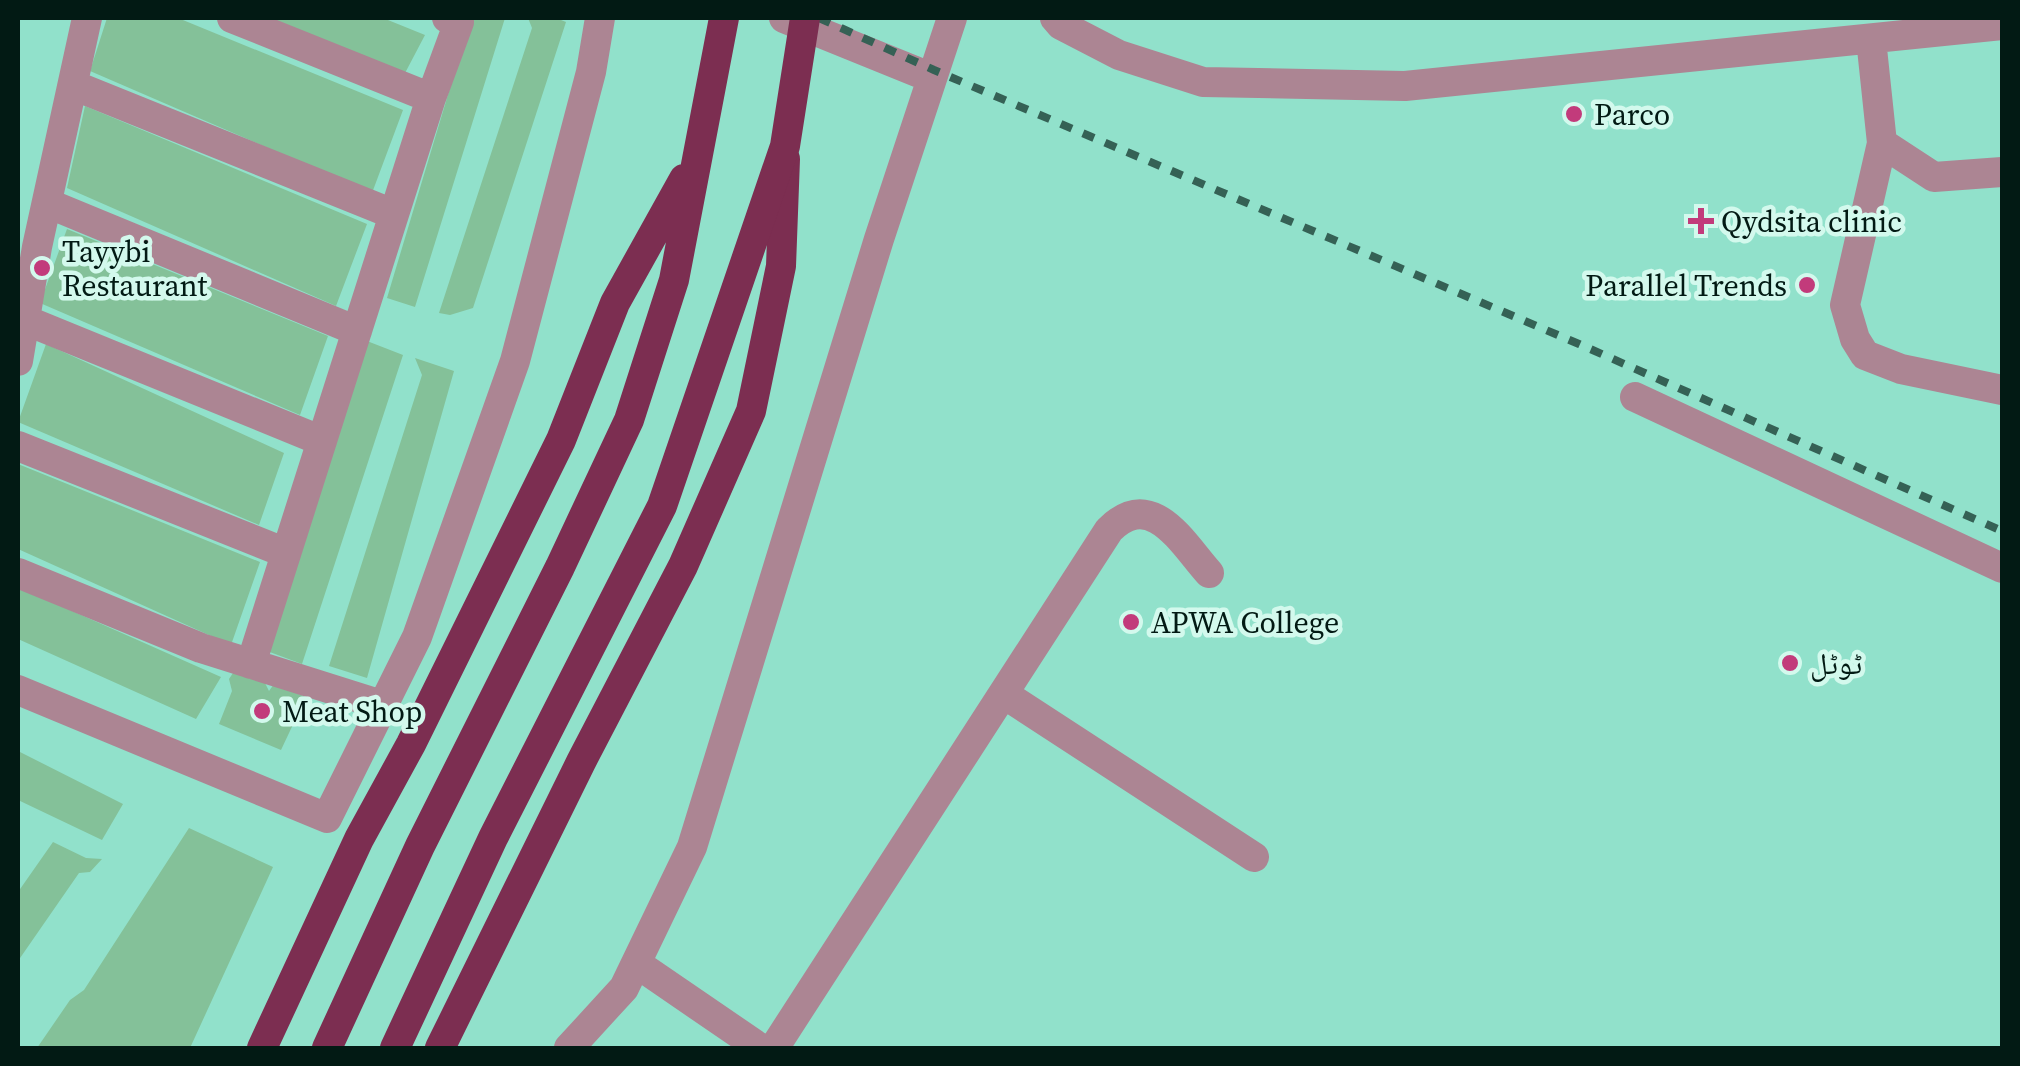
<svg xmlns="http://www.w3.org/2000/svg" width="2020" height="1066" viewBox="0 0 2020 1066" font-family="'Source Serif 4','Noto Naskh Arabic',serif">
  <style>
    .building { fill: #84c199 }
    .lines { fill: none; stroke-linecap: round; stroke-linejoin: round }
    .minor { stroke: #ac8593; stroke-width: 30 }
    .highway { stroke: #7c2e51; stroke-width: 30 }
    .rail { stroke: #356155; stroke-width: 8; stroke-dasharray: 12 12; stroke-linecap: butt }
    .highway-bridge { stroke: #7c2e51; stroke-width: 30 }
    .poi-dot { fill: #c23b7b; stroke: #d3f9ed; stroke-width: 4 }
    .labels { text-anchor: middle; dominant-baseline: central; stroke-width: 9; stroke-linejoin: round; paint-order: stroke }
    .poi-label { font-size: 30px; fill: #021a14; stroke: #d3f9ed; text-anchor: start }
  </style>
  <rect width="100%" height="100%" fill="#91e1cb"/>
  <path class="building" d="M107,18H178L403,110L372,193L90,71Z
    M259,18H383L425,35L404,75Z
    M471,18H505L415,307L387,298Z
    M528,18H556L566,22L473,308L450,315L439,313L532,28Z
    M85,106L367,224L336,306L67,188Z
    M67,229L328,336L300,415L40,303Z
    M367,341L403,355L302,664L267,651Z
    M46,344L284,453L259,525L18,422Z
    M415,358L454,371L367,678L329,666L422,375Z
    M18,464L260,562L231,645L18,549Z
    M18,587L221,677L196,719L18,639Z
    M235,670L264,681L269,691L274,684L306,697L281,750L219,724L232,691L229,679Z
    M18,751L123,804L102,840L18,800Z
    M189,828L273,867L190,1048H37L70,1000L84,990Z
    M53,842L86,858L102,859L90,872L79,873L18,961V892Z"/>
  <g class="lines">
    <path class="minor" d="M232,18L431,98
      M784,18L932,78
      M1055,18L1061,25L1119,55L1203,82L1405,86L2002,25
      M1871,39L1882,143L1845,305L1855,339L1865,355L1901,369L2002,390
      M73,85L393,214
      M1882,143L1934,177L2002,172
      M47,203L357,331
      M25,320L322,441
      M18,361L37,247L87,18
      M1635,397L2002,568
      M18,446L286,553
      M18,573L201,648L385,706
      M251,664L431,98L459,22L447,18
      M18,690L327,818L417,637L515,361L591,72L600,18
      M1004,694L1254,857
      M636,963L760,1048
      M569,1048L624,988L692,847L879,239L952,18
      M774,1048L1109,530C1152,487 1182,543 1209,573"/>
    <path class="highway" d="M262,1048L359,839L411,744L561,440L615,303L684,179
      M327,1048L420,846L560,567L629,420L674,280L724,18
      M440,1048L581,762L683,566L751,411L781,266L785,159"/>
    <path class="rail" d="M819,18L934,70L1579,344L2002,531"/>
    <path class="highway-bridge" d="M395,1048L493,838L662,506L785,146L805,18"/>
  </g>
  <g class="poi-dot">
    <circle cx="1574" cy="114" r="10"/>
    <path d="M1696 206h10v10h10v10h-10v10h-10v-10h-10v-10h10z"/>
    <circle cx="42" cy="268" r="10"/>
    <circle cx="1807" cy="285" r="10"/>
    <circle cx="1131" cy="622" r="10"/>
    <circle cx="1790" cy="663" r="10"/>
    <circle cx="262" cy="711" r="10"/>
  </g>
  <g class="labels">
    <g class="poi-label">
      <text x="1594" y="114">Parco</text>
      <text x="1721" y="221">Qydsita clinic</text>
      <text x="62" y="251">Tayybi<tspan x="62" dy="34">Restaurant</tspan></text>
      <text x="1787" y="285" text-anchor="end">Parallel Trends</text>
      <text x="1151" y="622">APWA College</text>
      <text x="1810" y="663">ٹوٹل</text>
      <text x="282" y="711">Meat Shop</text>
    </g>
  </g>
  <rect width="2020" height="1066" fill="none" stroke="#021a14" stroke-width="40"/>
</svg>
